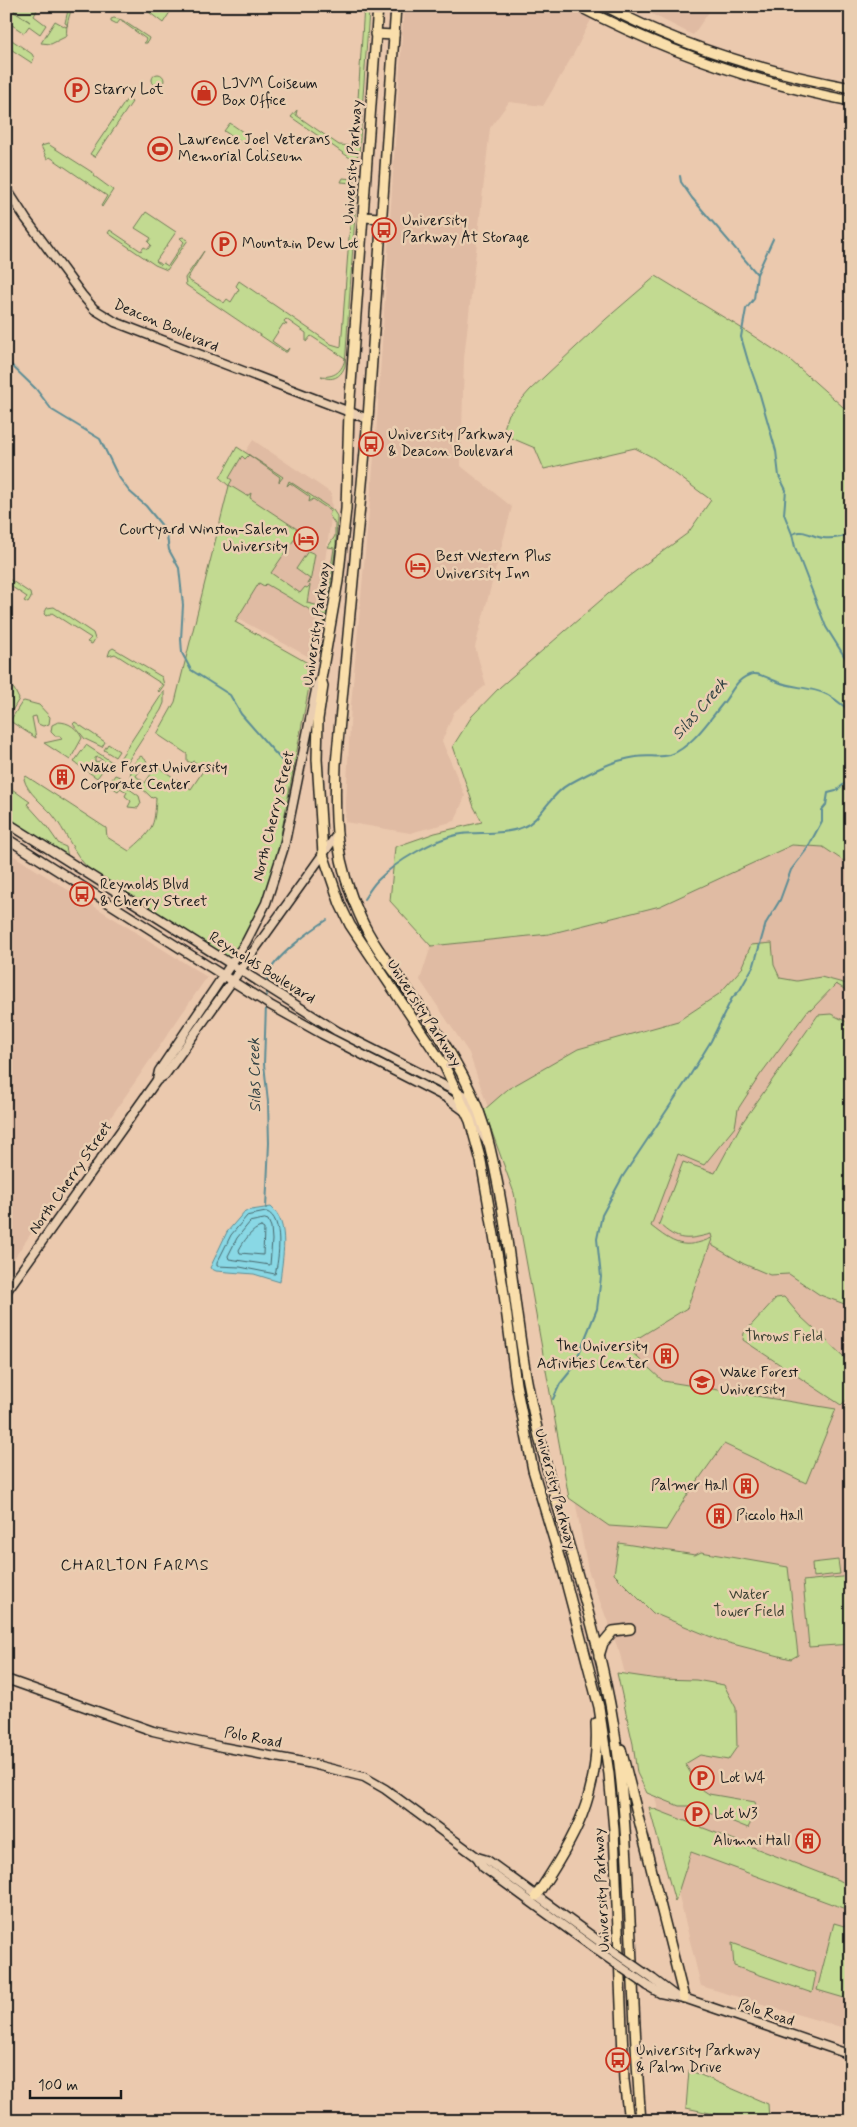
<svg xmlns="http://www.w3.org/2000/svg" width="857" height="2127" font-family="Mynerve,sans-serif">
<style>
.built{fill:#e0bba3}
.green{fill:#c2da91;stroke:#6f7b56}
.water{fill:#89d8e5;stroke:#5d8d95}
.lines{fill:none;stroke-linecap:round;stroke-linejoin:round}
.shore{stroke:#48676c;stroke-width:1}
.stream{stroke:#5d8d95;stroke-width:2}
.secondary-casing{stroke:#1c1c1c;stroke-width:11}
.primary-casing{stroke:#1c1c1c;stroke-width:12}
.secondary{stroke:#eaceb1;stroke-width:8}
.primary{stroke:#f9deab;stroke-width:9}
.secondary-bridge-casing{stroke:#1c1c1c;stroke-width:11;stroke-linecap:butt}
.secondary-bridge{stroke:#eaceb1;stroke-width:8}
.labels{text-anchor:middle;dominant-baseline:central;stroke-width:5;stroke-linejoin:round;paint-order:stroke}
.poi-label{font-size:15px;fill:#1c1c1c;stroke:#eaceb1;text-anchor:start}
.street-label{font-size:15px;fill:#1c1c1c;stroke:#eaceb1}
.park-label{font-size:15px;fill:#3d4233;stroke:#eaceb1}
.water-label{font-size:16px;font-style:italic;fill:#324244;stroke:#eaceb1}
.neighbourhood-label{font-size:16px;letter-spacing:1px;fill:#1c1c1c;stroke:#eaceb1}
</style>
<rect width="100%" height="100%" fill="#ebc9ae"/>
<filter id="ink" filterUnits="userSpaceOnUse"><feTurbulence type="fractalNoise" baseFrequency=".02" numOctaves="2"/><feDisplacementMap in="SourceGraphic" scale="10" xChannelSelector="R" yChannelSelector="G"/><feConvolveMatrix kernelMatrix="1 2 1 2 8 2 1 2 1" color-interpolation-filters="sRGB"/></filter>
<g filter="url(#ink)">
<g class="built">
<polygon points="404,6 598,6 573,55 543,106 509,102 490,128 464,358 461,466 512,507 475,647 486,685 454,712 442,741 465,796 455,821 410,833 345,822 351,705 376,436"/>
<polygon points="636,6 713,6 693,35"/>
<polygon points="253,440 331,493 332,512 311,658 233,616 286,528 226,482"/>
<polygon points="792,845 823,847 851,866 851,2030 701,1986 620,1654 588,1570 518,1194 469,1053 420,980 431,946 549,934 660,906"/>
<polygon points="6,851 207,977 6,1270"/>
</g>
<g class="green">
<polygon points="8,6 28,6 37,10 34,16 46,25 40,34 29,26 24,33 6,21 6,7 30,22"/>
<path d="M69 6H73C70 12 65 28 67 36L51 44 41 43 55 21 66 27 68 25 65 23Z"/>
<polygon points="141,6 174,6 163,23"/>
<polygon points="364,6 369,6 369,11 359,154 353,160 291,117 297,110 296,115 339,145 355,146"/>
<polygon points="114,18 122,20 149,38 147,43 144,43 146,39 120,20 117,24 111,21 111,19"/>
<polygon points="6,36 32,54 34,58 32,63 6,46"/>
<circle cx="158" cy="80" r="6"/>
<polygon points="127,99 132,102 95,157 90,154"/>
<polygon points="230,123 250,137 245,145 224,131"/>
<polygon points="48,144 95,174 94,176 113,190 102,207 101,206 107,196 50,157 47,159 41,146"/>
<path d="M343 178 352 179 357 185 345 366C341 377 332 382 321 376 334 378 343 371 345 358L311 336 306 342V333L286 319 284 321 287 325 283 324 272 341 286 351 289 348 287 352H285L186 285 185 278 204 251 187 279 224 303 227 299 231 302 239 289 236 286 239 281 331 344 341 347 353 183 341 182Z"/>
<polygon points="146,212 176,232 156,261 161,265 163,263 168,266 184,242 180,238 183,237 188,240 167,270 155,265 108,233 110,230 141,251 144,247 148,249 151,245 148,242 151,238 135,228"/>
<polygon points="656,276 738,326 790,360 851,414 851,866 823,847 792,845 660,906 549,934 431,946 390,901 395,847 435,833 482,822 474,807 453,746 472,716 500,687 629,576 688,533 711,500 654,458 635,448 544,469 535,448 502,434 509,414 530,390 606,319"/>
<path d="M237 447 283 477 279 482 280 477 249 455 245 459 242 456 229 478 232 480 229 485 247 496 251 493 250 498 300 531 271 573 300 593 305 587 307 588 310 585 307 603 324 607 327 612 324 623 325 615 312 611 266 584 264 586 259 583 235 622 313 666 276 861 263 900 249 929 233 955 228 957 88 868C73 853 66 831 52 814 43 804 27 792 24 779L26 776 106 828 107 837 129 851C152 831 155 828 156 797L152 798 130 777C131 769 135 759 141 756L147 761 136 776 145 783 153 771 151 769 155 765 191 789 205 768 193 761 191 763 187 761V754L157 734 175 702 229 486 220 478Z"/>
<polygon points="289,481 333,510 337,516 336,545 329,598 326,600 321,597 326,597 330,578 325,576 330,574 334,548 328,547 335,536 335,524 329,515 331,511 313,499 309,502 310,497 290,483 287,486"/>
<polygon points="308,551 315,554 310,583 307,584 310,579 296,569"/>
<polygon points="6,577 30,593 31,598 28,603 24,601 27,597 6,583"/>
<polygon points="54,607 93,633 95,639 92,644 87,642 91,638 52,613 46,616 44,614 47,608"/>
<polygon points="113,648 162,677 164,685 159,692 158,691 162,684 115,654 108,656 110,650"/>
<polygon points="6,684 14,689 19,699 7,719"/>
<polygon points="164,691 164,703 161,710 128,761 125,763 119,760"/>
<polygon points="24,701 39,705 50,717 49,724 43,726 38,724 36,716 32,717 36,738 10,721 22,702"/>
<path d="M58 722C69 722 77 728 82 738L70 760 44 743 62 739 60 736H55L51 732 52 725Z"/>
<polygon points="75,722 105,742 102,747 85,739 73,724"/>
<polygon points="108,744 119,751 115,757 104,750"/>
<polygon points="86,745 112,762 109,765 98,757 95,758 95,762 100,761 106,766 97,778 74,762"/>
<polygon points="115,775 120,777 124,785 139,796 141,803 138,808 128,807 131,801 125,796 127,792 120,788 118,791 108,785"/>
<polygon points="12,789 30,802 27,804 45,824 59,844 66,847 68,857 6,819 6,802 11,798 10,790"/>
<path d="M772 943 774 965 780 978 797 981 821 977 847 984 851 986V993L836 984 811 1010 809 1009 760 1075 738 1109 735 1127 704 1165 678 1154 651 1226C674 1244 683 1250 712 1238L711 1234C687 1240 678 1242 659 1224L683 1162 715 1173 742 1123 818 1015 831 1014 851 1024 850 1306 820 1295 789 1274 770 1275 744 1264 713 1246 712 1239 687 1308 625 1346 663 1381 836 1409 806 1483 724 1444 686 1497 666 1530 609 1526 569 1498 514 1193 484 1110 508 1089 578 1049 678 1021 719 994 743 967 742 966 751 945Z"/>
<polygon points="784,1297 800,1316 844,1357 851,1378 851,1396 841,1405 743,1340 744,1333 776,1298"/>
<polygon points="619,1543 695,1555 701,1552 788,1567 798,1655 791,1659 721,1641 653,1613 614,1574"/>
<polygon points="838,1560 840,1574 813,1577 812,1563"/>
<polygon points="851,1576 851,1644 809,1647 803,1581"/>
<polygon points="617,1673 658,1679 696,1680 724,1685 736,1708 737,1747 728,1760 700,1755 685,1764 700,1788 709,1794 755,1802 757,1810 748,1828 694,1806 679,1806 647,1793 637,1773 633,1744"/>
<polygon points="649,1807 851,1885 851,1911 691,1852 675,1902"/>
<polygon points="834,1923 851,1928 851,2000 817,1990"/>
<polygon points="732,1943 816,1973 812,1993 734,1966"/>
<polygon points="689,2070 768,2104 769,2121 748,2121 686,2108"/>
</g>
<path class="water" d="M271 1207C291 1224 282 1259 280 1282L254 1274 216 1271 210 1268 227 1232 245 1211Z"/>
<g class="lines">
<g class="shore">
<path d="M267 1212C284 1218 279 1260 275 1274L240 1267 217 1266V1263L231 1235 247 1216Z"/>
<polygon points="265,1219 268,1220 271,1227 272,1240 270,1265 229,1259 228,1256 237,1238 250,1222"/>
<path d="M261 1227 264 1229 263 1255 240 1253 239 1250C243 1242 252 1229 261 1227Z"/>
</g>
<g class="stream">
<polyline points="680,176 681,182 692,198 757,274"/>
<polyline points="773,239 757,274 754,299 746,309 741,337 748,361 760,395 776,451 779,476 786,490 784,514 792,534 795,547 826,627 851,667"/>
<polyline points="6,360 36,389 52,410 100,439 118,476 129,491 146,506 163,527 167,536 169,550 179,568 183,605 181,639 182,653 191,670 230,695 241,714 283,762"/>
<path d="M793 534C802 528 813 537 823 538 832 539 843 537 851 534"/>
<path d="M364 899C368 893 372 886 377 881 395 862 437 837 462 834 482 832 504 835 523 827 541 820 550 794 569 784 589 773 613 760 636 757 647 755 660 758 670 755 692 747 709 720 724 702 732 692 737 677 753 674 761 673 771 680 778 682 793 688 811 687 826 694 835 698 842 706 851 711"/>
<path d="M267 983C267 979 267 975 269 972 278 955 311 930 327 920"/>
<polyline points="266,1000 267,990"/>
<polyline points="266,1005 264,1064 268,1102 269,1143 266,1208"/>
<polyline points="553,1399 560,1384 573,1368 597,1309 601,1277 597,1239 602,1215 623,1176 689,1077 711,1041 732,998 740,990 754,965 766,923 780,900 791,870 807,849 822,821 822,810 826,805 828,793 836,791 851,778"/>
</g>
<g class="secondary-casing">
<g id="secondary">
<polyline points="6,188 26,219 82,295 94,309 115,322 368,419"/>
<path d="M6 822 337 1031 465 1096C476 1108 477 1128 487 1142"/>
<polyline points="6,838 270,1005 322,1034 447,1098 466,1112"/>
<polyline points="157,1080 159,1071 246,942 266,903 284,847 317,685 321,679"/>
<polyline points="6,1292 157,1080 165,1075 336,836"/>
<polyline points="6,1679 153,1731 222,1747 308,1763 364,1777 385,1789 477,1857 487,1860 603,1944"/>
<polyline points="477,1857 483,1867 598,1951"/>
<polyline points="653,1979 674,1995"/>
<polyline points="648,1986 660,1993 684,1998 851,2055"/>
</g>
</g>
<g class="primary-casing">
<g id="primary">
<polyline points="378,6 349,412 346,509 338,581 321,679 323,686 318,719 317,759 323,854 340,904 350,925 445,1067 470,1121 481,1161 503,1287 516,1384 533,1470 561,1563 599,1707 609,1774 614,1830 624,2080 629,2121"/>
<path d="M396 6 368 419 336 764C334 820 335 863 360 916 372 944 392 968 410 993 440 1035 470 1079 485 1129 508 1211 512 1297 527 1381 547 1490 589 1594 610 1704 622 1769 626 1835 629 1901 633 1974 635 2048 641 2121"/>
<path d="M578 6C665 51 755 83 851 101"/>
<path d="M605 6C682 47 766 72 851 88"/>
<polyline points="375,34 394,35"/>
<polyline points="363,217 381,218"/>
<polyline points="599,1656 603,1643 613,1631 630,1629"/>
<polyline points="621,1749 684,1998"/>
<path d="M536 1896C575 1839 600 1794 596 1723"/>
</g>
</g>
<use href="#secondary" class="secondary"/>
<use href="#primary" class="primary"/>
<g class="secondary-bridge-casing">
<g id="secondary-bridge">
<polyline points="603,1944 653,1979"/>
<polyline points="598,1951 648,1986"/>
</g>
</g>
<use href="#secondary-bridge" class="secondary-bridge"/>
</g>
</g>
<defs>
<g id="parking-ring" transform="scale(1.25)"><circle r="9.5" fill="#eaceb1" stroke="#c8321e" stroke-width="1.5"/><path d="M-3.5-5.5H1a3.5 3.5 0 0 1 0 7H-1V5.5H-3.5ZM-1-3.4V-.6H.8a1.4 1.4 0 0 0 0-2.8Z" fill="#c8321e"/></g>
<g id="shop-ring" transform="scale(1.25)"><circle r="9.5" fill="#eaceb1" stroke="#c8321e" stroke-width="1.5"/><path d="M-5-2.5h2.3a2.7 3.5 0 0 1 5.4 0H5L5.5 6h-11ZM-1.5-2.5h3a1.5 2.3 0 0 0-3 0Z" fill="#c8321e"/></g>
<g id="stadium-ring" transform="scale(1.25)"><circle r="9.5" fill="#eaceb1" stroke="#c8321e" stroke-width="1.5"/><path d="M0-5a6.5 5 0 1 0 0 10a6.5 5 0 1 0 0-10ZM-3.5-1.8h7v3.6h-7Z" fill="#c8321e"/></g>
<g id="bus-ring" transform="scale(1.25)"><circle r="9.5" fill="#eaceb1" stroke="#c8321e" stroke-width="1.5"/><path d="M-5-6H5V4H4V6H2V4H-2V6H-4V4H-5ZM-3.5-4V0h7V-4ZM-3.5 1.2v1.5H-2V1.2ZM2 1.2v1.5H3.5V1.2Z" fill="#c8321e"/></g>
<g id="hotel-ring" transform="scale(1.25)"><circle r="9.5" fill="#eaceb1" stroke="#c8321e" stroke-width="1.5"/><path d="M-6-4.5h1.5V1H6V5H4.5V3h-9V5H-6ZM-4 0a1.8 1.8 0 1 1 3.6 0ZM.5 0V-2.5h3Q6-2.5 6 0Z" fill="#c8321e"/></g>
<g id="building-ring" transform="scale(1.25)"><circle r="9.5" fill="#eaceb1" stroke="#c8321e" stroke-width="1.5"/><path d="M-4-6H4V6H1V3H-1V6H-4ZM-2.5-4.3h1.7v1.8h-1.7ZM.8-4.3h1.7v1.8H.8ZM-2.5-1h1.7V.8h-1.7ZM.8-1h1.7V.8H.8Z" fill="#c8321e"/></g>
<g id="university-ring" transform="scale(1.25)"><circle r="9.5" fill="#eaceb1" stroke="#c8321e" stroke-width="1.5"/><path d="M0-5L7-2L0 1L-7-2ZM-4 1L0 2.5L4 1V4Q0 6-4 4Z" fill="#c8321e"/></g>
</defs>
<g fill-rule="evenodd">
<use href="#parking-ring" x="77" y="90"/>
<use href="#shop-ring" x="204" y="93"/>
<use href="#stadium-ring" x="160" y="149"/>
<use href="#bus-ring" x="384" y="230"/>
<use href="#parking-ring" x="224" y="244"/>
<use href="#bus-ring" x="371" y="444"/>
<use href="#hotel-ring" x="306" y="539"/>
<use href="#hotel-ring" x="418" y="566"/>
<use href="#building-ring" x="62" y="777"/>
<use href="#bus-ring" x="82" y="894"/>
<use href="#building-ring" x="666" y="1356"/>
<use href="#university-ring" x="702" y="1382"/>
<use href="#building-ring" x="746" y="1486"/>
<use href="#building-ring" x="719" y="1516"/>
<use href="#parking-ring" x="702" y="1778"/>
<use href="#parking-ring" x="697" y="1814"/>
<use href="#building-ring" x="808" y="1841"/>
<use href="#bus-ring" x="618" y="2060"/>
</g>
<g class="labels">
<g class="poi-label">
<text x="222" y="84">LJVM Coiseum<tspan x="222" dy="17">Box Office</tspan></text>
<text x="94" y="90">Starry Lot</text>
<text x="178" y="140">Lawrence Joel Veterans<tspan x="178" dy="17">Memorial Coliseum</tspan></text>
<text x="402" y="221">University<tspan x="402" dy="17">Parkway At Storage</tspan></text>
<text x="242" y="244">Mountain Dew Lot</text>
<text x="388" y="435">University Parkway<tspan x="388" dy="17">&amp; Deacon Boulevard</tspan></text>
<text x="288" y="530" text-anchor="end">Courtyard Winston-Salem<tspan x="288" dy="17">University</tspan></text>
<text x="436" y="557">Best Western Plus<tspan x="436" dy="17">University Inn</tspan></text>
<text x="80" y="768">Wake Forest University<tspan x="80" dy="17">Corporate Center</tspan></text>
<text x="100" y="885">Reynolds Blvd<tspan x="100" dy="17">&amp; Cherry Street</tspan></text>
<text x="648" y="1347" text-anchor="end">The University<tspan x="648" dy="17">Activities Center</tspan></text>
<text x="720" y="1373">Wake Forest<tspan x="720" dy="17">University</tspan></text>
<text x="728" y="1486" text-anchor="end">Palmer Hall</text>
<text x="736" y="1516">Piccolo Hall</text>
<text x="720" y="1778">Lot W4</text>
<text x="714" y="1814">Lot W3</text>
<text x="790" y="1841" text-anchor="end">Alumni Hall</text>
<text x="636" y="2051">University Parkway<tspan x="636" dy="17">&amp; Palm Drive</tspan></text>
</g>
<g class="street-label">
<text transform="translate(353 162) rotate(-86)">University Parkway</text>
<text transform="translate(166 326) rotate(23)">Deacon Boulevard</text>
<text transform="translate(317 624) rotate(-82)">University Parkway</text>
<text transform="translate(274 816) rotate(-76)">North Cherry Street</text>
<text transform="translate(262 968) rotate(32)">Reynolds Boulevard</text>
<text transform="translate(424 1013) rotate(57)">University Parkway</text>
<text transform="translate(71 1178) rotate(-55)">North Cherry Street</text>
<text transform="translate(555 1489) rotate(75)">University Parkway</text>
<text transform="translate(253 1738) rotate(11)">Polo Road</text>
<text transform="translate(602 1890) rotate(-93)">University Parkway</text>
<text transform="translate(766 2013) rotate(18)">Polo Road</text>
</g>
<g class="park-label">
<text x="784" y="1337">Throws Field</text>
<text x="749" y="1595">Water<tspan x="749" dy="17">Tower Field</tspan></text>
</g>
<g class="water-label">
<text transform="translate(700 709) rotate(-49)">Silas Creek</text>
<text transform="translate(255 1075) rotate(-91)">Silas Creek</text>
</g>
<g class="neighbourhood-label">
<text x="135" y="1565">CHARLTON FARMS</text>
</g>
</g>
<rect width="857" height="2127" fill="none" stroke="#eaceb1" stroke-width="25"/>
<rect x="12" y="12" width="832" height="2102" fill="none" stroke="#1c1c1c" stroke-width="2" filter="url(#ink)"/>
<path d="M30 2090v8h91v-8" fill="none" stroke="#1c1c1c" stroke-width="2.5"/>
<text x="38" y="2090" font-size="15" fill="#1c1c1c" stroke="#eaceb1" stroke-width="4" paint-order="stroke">100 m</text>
</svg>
